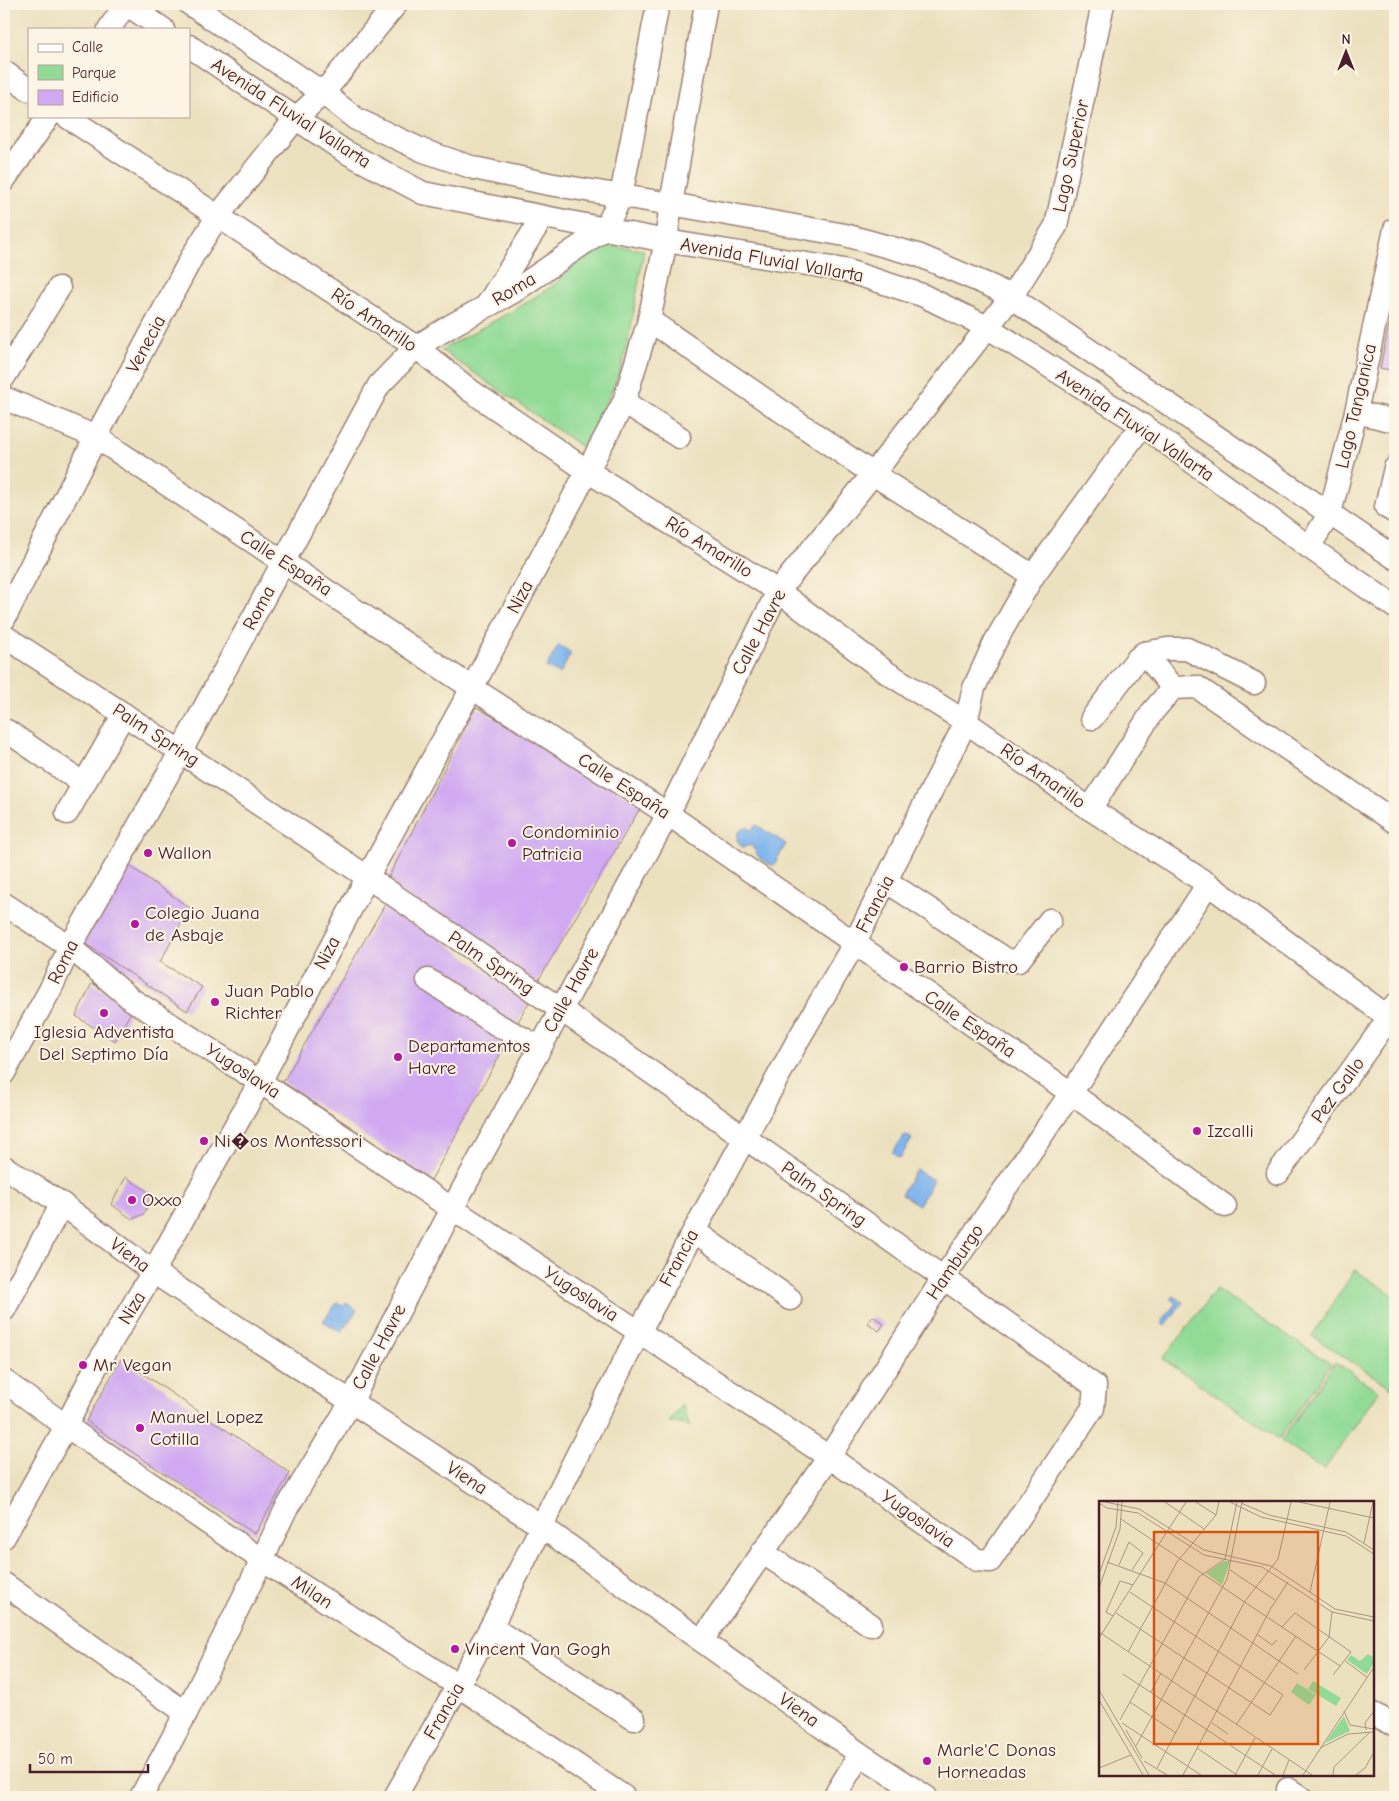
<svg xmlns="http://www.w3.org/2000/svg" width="1399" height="1801" font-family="'Comic Neue',sans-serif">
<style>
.green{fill:#92db96;stroke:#6e7d60}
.water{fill:#80b5ee;stroke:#656a8c}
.building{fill:#d0a9f2}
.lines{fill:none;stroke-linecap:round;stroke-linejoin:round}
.minor-casing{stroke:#9b8075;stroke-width:25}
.minor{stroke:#fff;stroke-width:22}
.poi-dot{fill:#b5179e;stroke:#fcf5e5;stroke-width:2}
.labels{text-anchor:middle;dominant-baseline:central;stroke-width:4;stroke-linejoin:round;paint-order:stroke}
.street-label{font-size:19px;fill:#4a1f2b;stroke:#fcf5e5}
.poi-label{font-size:19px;fill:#4a1f2b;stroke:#fcf5e5;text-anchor:start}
.inset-road{fill:none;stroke:#ab9384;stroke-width:1}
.view{fill:#d8530f;fill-opacity:0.15;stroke:#d8530f;stroke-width:2.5}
.inset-edge{fill:none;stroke:#4a1f2b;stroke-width:2.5}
</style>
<rect width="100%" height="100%" fill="#fcf5e5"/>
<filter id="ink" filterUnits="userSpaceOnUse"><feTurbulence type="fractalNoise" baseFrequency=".02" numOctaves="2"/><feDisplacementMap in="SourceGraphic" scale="10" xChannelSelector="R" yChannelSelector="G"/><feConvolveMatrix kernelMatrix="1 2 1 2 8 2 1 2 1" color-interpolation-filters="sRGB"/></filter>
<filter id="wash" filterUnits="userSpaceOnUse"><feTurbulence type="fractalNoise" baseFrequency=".0096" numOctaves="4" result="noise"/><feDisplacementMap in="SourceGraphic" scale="20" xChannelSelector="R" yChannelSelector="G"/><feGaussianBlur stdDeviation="1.12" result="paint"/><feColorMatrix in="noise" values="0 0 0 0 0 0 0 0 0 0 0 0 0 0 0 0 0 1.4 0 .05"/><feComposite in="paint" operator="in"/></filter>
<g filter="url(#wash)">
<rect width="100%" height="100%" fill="#ece1bf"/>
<g class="green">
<path d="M597 244 644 250C637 288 633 327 622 364 613 393 597 420 582 447L441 350 516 309 554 285Z"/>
<polygon points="1355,1270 1395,1296 1395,1390 1312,1336"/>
<polygon points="1216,1289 1331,1364 1279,1439 1163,1359"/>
<polygon points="1335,1362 1379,1391 1324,1470 1281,1441"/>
<polygon points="682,1405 690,1426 669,1422"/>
</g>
<g class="water">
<polygon points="559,645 571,653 560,674 546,667"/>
<path d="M756 825 786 844 773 866C769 863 761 860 758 856 753 848 755 843 742 847L737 840 738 832 746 827 751 830Z"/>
<polygon points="905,1135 912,1139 900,1158 892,1153"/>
<polygon points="916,1170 933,1180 919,1205 901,1194"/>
<polygon points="1174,1296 1183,1302 1165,1326 1161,1323 1176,1303 1171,1299"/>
<polygon points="337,1303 342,1306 346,1303 357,1310 341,1332 323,1321"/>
</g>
<g id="blocks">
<g class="building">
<polygon points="1394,300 1395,300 1395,371 1380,368"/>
<polygon points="476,707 642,805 535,986 386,882"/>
<polygon points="124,862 190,908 160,962 202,987 187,1011 80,940"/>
<polygon points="387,901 529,1002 431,1180 283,1082"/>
<polygon points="92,983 132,1010 115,1041 76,1016"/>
<polygon points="126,1177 153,1195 144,1214 132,1219 111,1204"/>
<polygon points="873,1316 884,1324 879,1331 868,1323"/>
<polygon points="121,1359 290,1473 255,1534 86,1421"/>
</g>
</g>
</g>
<g filter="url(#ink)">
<use href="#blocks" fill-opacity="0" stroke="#9b8075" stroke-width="1"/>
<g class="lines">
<g class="minor-casing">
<g id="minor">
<polyline points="126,4 163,29"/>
<polyline points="190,4 323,93 356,119 424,151 474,168 549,184 671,204 845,235 918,255 993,287 1011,297 1395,558"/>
<polyline points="109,29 126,4"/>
<polyline points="189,46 344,151 423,193 666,241 844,270 922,295 987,327 1142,425 1309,547 1395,607"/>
<polyline points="4,72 29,90"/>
<polyline points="66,116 416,347 471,391 586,470 778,591 886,672 966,722 1090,809 1208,884 1395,1022"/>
<polyline points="4,180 49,116"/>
<polyline points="487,305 542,218"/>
<polyline points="649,320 873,474 1033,576"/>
<polyline points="4,377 59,288"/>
<polyline points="4,398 96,437 472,688 668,814 1071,1093 1225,1206"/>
<polyline points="624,402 679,437"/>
<polyline points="1356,412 1395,421"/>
<polyline points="1395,468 1386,507 1395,512"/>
<polyline points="1309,547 1330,513 1356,412 1395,229"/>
<polyline points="4,619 96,437 193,255 218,216 296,118 323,93 396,4"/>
<path d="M4 636C374 876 736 1129 1095 1386L1093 1408 990 1561 977 1560 829 1457 260 1082 131 999 70 947 4 904"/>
<polyline points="1144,653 1167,649 1187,649 1254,683"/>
<polyline points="1092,718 1137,659 1144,653 1173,688"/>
<polyline points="7,731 84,784"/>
<polyline points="1090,809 1153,711 1173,688 1197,687 1395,822"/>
<polyline points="67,813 124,714"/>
<polyline points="886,881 1007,960 1018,961 1050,920"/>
<polyline points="428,980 496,1024 539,1047"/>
<polyline points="4,1073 50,990 70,947 181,751 379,385 416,347 454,324 513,292 606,228 621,196 658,4"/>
<polyline points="4,1167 62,1204 153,1272 541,1526 860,1754 926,1797"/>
<polyline points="1278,1173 1390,1017 1395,1005"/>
<polyline points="694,1231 790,1299"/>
<polyline points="4,1310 62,1204"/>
<polyline points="4,1381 66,1426 262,1560 459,1686 624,1797"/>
<polyline points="4,1537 66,1426 96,1367 153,1272 260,1082 367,878 472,688 624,402 649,320 666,241 671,204 706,4"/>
<polyline points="762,1552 871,1625"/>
<polyline points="4,1584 186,1713"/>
<polyline points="491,1627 634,1719"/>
<polyline points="702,1640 829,1457 944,1277 1071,1093 1208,884"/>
<polyline points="1373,1714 1395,1725"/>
<polyline points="1288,1789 1300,1797"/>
<polyline points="141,1797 186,1713 262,1560 285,1511 351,1402 452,1209 668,814 778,591 873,474 1011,297 1056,226 1103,4"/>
<polyline points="395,1797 491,1627 639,1332 798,1040 854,944 966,722 974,688 995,642 1033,576 1142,425"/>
<polyline points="834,1797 860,1754"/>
</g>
</g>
<use href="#minor" class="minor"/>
</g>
</g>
<g class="poi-dot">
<circle cx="512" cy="843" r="5"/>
<circle cx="148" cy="853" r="5"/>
<circle cx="135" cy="924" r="5"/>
<circle cx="904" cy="967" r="5"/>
<circle cx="215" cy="1002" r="5"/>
<circle cx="104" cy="1013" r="5"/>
<circle cx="398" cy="1057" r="5"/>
<circle cx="1197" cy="1131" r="5"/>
<circle cx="204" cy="1141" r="5"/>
<circle cx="132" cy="1200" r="5"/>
<circle cx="83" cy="1365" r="5"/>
<circle cx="140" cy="1428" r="5"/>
<circle cx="455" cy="1649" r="5"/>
<circle cx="927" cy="1761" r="5"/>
</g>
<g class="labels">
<g class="street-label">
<text transform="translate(291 113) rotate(33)">Avenida Fluvial Vallarta</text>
<text transform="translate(1071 156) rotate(-78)">Lago Superior</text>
<text transform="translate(772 260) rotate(10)">Avenida Fluvial Vallarta</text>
<text transform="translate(514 289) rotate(-31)">Roma</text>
<text transform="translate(374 320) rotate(34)">Río Amarillo</text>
<text transform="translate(146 344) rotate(-62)">Venecia</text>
<text transform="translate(1356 406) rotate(-77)">Lago Tanganica</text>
<text transform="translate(1135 425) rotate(34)">Avenida Fluvial Vallarta</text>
<text transform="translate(709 547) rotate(32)">Río Amarillo</text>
<text transform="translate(286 563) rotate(33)">Calle España</text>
<text transform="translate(520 597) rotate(-62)">Niza</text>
<text transform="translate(259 608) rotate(-62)">Roma</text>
<text transform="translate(759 632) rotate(-62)">Calle Havre</text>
<text transform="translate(156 735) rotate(33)">Palm Spring</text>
<text transform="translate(1043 776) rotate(35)">Río Amarillo</text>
<text transform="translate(624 786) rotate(33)">Calle España</text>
<text transform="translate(875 904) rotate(-63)">Francia</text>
<text transform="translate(327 953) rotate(-62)">Niza</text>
<text transform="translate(63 962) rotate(-64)">Roma</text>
<text transform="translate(491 963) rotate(34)">Palm Spring</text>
<text transform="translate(571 990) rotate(-61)">Calle Havre</text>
<text transform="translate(970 1024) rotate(34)">Calle España</text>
<text transform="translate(243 1071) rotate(33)">Yugoslavia</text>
<text transform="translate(1338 1090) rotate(-54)">Pez Gallo</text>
<text transform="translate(824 1194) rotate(35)">Palm Spring</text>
<text transform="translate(130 1255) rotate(37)">Viena</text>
<text transform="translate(679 1258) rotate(-62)">Francia</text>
<text transform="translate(955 1262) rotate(-56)">Hamburgo</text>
<text transform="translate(581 1294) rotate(33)">Yugoslavia</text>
<text transform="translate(132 1308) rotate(-59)">Niza</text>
<text transform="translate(379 1347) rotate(-62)">Calle Havre</text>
<text transform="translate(467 1478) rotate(33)">Viena</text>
<text transform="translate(918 1519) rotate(35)">Yugoslavia</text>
<text transform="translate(312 1592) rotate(33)">Milan</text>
<text transform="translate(799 1710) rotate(36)">Viena</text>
<text transform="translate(444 1711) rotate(-60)">Francia</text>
</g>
<g class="poi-label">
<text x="522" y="832">Condominio<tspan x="522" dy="22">Patricia</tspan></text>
<text x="158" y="853">Wallon</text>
<text x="145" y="913">Colegio Juana<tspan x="145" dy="22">de Asbaje</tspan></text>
<text x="914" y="967">Barrio Bistro</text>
<text x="225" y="991">Juan Pablo<tspan x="225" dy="22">Richter</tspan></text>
<text x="104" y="1032" text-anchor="middle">Iglesia Adventista<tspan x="104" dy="22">Del Septimo Día</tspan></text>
<text x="408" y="1046">Departamentos<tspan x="408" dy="22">Havre</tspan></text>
<text x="1207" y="1131">Izcalli</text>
<text x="214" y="1141">Ni�os Montessori</text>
<text x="142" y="1200">Oxxo</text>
<text x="93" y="1365">Mr Vegan</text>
<text x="150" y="1417">Manuel Lopez<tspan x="150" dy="22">Cotilla</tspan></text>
<text x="465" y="1649">Vincent Van Gogh</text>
<text x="937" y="1750">Marle'C Donas<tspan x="937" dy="22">Horneadas</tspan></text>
</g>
</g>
<g transform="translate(1099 1501)">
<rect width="275" height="275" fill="#ece1bf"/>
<path d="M125 60H131L123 84 107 72ZM269 153 275 157V161L268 173 248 159 252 154 261 160ZM214 180 242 197 237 205 209 188ZM198 182 217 194 210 204 192 191ZM245 215 251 230 226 242Z" fill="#92db96"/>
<path class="inset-road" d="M6 1 40 8 105 49 172 65 236 108 275 116M66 1 105 28M97 1 117 14M131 1 162 16 247 35 275 53M200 1 275 17M0 2 8 7 39 12 105 54 163 66 233 111 275 120M142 2 170 14 247 31 275 49M22 18 241 165M265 42 274 1M8 61 66 82 199 173M20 64 30 41 44 52 33 69M131 69 176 99M0 73 17 26 19 1M0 87 21 28 23 1M211 91 231 1M17 112 171 214 184 194 31 91M14 115 7 111 21 80 34 84M183 126 196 112 252 151 234 174M0 131 213 274M159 134 173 144 178 139M0 137 87 1M29 151 78 61 117 14 120 1M246 160 268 176M205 169 230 136 233 111M24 173 176 274M0 189 50 274M52 191 62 172M0 199 44 274M31 201 77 232M245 210 251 224 275 228M21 219 100 76 126 58 138 1M23 222 102 274M113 222 129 233M137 224 197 135M27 229 43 257M267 229 266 222 275 210M37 245 128 78 143 1M98 247 138 274M221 247 249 233 275 231M45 260 68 274M0 267 32 254M58 267 146 100 179 58 192 1M84 274 172 107 189 81M136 274 156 237M159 274 173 248M184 274 190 259M204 274 275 166M234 274 235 266 271 231M257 274 266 267 275 251"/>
<path class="view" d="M55 31H219V243H55Z"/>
<rect width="275" height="275" class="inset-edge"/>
</g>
<rect width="1399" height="1801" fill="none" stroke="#fcf5e5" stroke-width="20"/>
<rect x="28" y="28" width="162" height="90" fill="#fcf5e5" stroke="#b59f9b"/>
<rect x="38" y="44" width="25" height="8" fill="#ffffff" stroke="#b59f9b"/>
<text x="72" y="52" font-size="15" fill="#4a1f2b">Calle</text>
<rect x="38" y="65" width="25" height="15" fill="#92db96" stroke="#b59f9b"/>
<text x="72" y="78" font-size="15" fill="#4a1f2b">Parque</text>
<rect x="38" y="90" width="25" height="15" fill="#d0a9f2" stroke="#b59f9b"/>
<text x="72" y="102" font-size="15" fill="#4a1f2b">Edificio</text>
<g transform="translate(1346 52)" stroke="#fcf5e5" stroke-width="4" paint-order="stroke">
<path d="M0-4L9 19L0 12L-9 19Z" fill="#4a1f2b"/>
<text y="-8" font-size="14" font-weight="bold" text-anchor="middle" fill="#4a1f2b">N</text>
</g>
<path d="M30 1764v8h118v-8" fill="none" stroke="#4a1f2b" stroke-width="2.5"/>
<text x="38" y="1764" font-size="15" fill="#4a1f2b" stroke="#fcf5e5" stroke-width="4" paint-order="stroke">50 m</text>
</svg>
